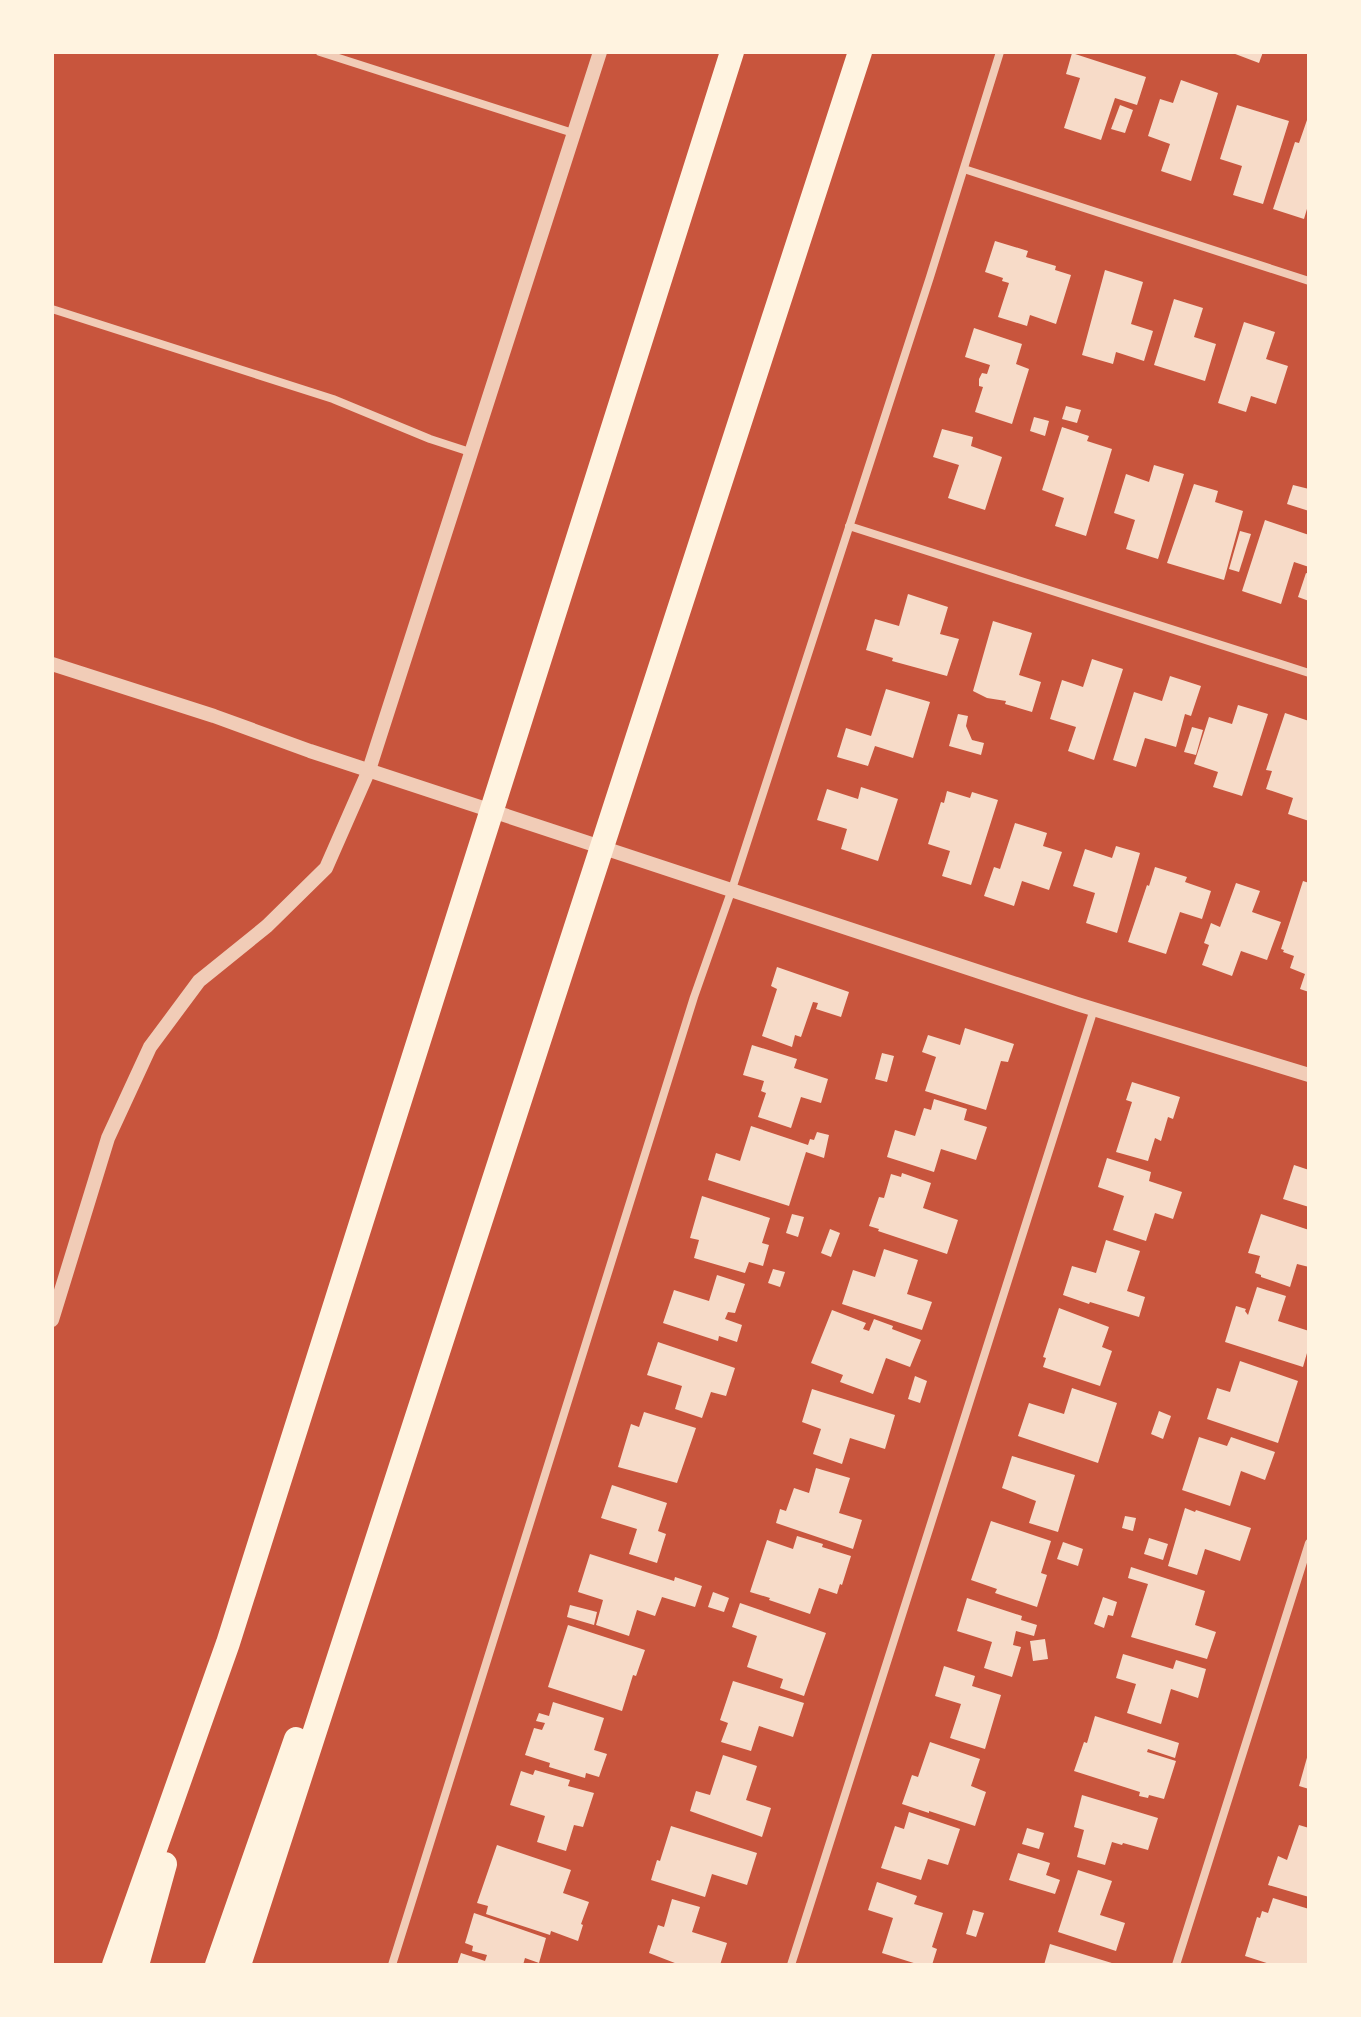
<svg xmlns="http://www.w3.org/2000/svg" width="1361" height="2017" font-family="'Noto Sans',sans-serif">
<style>
.building{fill:#f7dbc8}
.lines{fill:none;stroke-linecap:round;stroke-linejoin:round}
.minor{stroke:#f1ccb7;stroke-width:8}
.tertiary{stroke:#f1ccb7;stroke-width:14}
.motorway{stroke:#fff3e0;stroke-width:24}
</style>
<rect width="100%" height="100%" fill="#c8553d"/>
<g class="building">
<polygon points="1230,52 1263,52 1259,63"/>
<polygon points="1072,53 1146,77 1137,105 1115,98 1101,140 1064,128 1080,78 1066,74"/>
<polygon points="1181,80 1218,93 1191,181 1161,171 1170,144 1148,136 1160,99 1173,103"/>
<polygon points="1120,105 1133,110 1125,133 1111,129"/>
<polygon points="1237,105 1289,121 1263,204 1233,195 1242,166 1220,159"/>
<polygon points="1307,120 1309,121 1309,202 1304,219 1273,209 1295,142 1299,143"/>
<polygon points="995,241 1028,251 1026,257 1056,266 1055,270 1071,275 1056,324 1030,315 1027,326 998,317 1009,283 1002,281 1003,278 985,272"/>
<polygon points="1105,270 1143,282 1131,324 1153,331 1144,361 1116,352 1113,364 1082,355"/>
<polygon points="1174,299 1203,308 1194,337 1216,344 1205,381 1154,365"/>
<polygon points="1244,322 1275,332 1266,359 1288,366 1276,404 1251,396 1246,412 1218,403"/>
<polygon points="974,328 1022,344 1016,364 1029,369 1012,424 975,412 983,387 979,386 979,379 982,373 987,374 990,365 965,357"/>
<polygon points="1066,406 1081,410 1077,423 1062,419"/>
<polygon points="1034,417 1049,421 1045,436 1030,431"/>
<polygon points="1062,427 1089,436 1087,441 1112,449 1086,536 1055,526 1064,498 1042,490"/>
<polygon points="942,429 973,437 971,446 1002,457 985,510 948,498 959,465 933,457"/>
<polygon points="1154,465 1184,474 1158,559 1126,549 1135,520 1114,513 1126,474 1149,482"/>
<polygon points="1194,484 1218,491 1215,502 1243,511 1224,580 1167,563"/>
<polygon points="1293,485 1309,489 1309,511 1287,504"/>
<polygon points="1265,520 1309,535 1309,567 1294,562 1281,604 1242,591"/>
<polygon points="1240,531 1251,534 1239,572 1229,569"/>
<polygon points="1306,573 1309,574 1309,601 1298,597"/>
<polygon points="908,594 948,607 940,634 959,639 947,676 892,661 893,658 866,650 875,619 899,626"/>
<polygon points="993,621 1032,633 1019,675 1041,682 1032,712 1005,704 1006,701 987,698 973,691"/>
<polygon points="1092,659 1123,669 1094,760 1068,751 1076,727 1050,719 1062,680 1083,687"/>
<polygon points="1170,676 1201,686 1191,716 1185,714 1176,747 1145,738 1136,767 1113,760 1134,692 1162,701"/>
<polygon points="886,689 930,702 913,758 875,746 868,766 837,757 846,728 871,736"/>
<polygon points="1238,705 1268,714 1242,796 1213,787 1218,772 1194,764 1209,717 1232,724"/>
<polygon points="1285,713 1309,721 1309,821 1288,814 1293,798 1266,789 1272,771 1266,770"/>
<polygon points="958,714 968,716 966,726 972,740 984,743 981,755 949,746"/>
<polygon points="1192,727 1203,730 1196,755 1184,752"/>
<polygon points="861,787 898,799 878,861 841,849 847,829 817,820 827,789 858,799"/>
<polygon points="947,791 970,798 972,792 998,800 971,885 942,876 950,851 928,844 941,802 944,803"/>
<polygon points="1015,823 1047,833 1043,846 1062,852 1049,890 1022,881 1014,906 984,896 994,867 1000,869"/>
<polygon points="1116,846 1140,853 1117,933 1086,923 1095,893 1073,886 1085,849 1112,858"/>
<polygon points="1155,867 1187,877 1185,882 1211,891 1202,919 1180,912 1166,954 1128,942 1147,885 1149,886"/>
<polygon points="1303,881 1309,883 1309,992 1300,989 1305,974 1290,968 1294,956 1283,952 1284,950 1281,949"/>
<polygon points="1236,883 1260,891 1252,912 1281,922 1267,960 1241,951 1232,976 1202,965 1209,945 1204,943 1211,923 1220,927"/>
<polygon points="777,967 849,992 841,1017 816,1009 818,1003 813,1002 801,1037 795,1035 792,1047 762,1036 777,989 771,986"/>
<polygon points="965,1028 1014,1044 1008,1062 1001,1061 986,1110 925,1091 936,1057 922,1052 928,1035 960,1045"/>
<polygon points="752,1045 797,1059 794,1068 828,1079 821,1103 801,1097 791,1128 758,1117 766,1093 761,1091 764,1081 743,1075"/>
<polygon points="882,1053 894,1056 887,1082 875,1079"/>
<polygon points="1132,1082 1180,1097 1173,1119 1168,1117 1161,1141 1155,1138 1148,1161 1116,1152 1132,1102 1126,1100"/>
<polygon points="934,1099 967,1109 964,1120 987,1127 976,1160 941,1149 934,1172 887,1157 895,1130 915,1136 924,1108 931,1110"/>
<polygon points="751,1126 808,1145 810,1139 814,1140 817,1132 829,1135 824,1158 806,1152 789,1206 708,1180 716,1153 740,1161"/>
<polygon points="1107,1158 1151,1172 1149,1181 1182,1192 1173,1219 1155,1213 1146,1241 1113,1230 1124,1196 1098,1187"/>
<polygon points="1294,1165 1309,1170 1309,1207 1283,1199"/>
<polygon points="902,1173 931,1183 923,1208 958,1220 947,1254 878,1231 879,1229 869,1226 879,1197 884,1198 891,1174 901,1177"/>
<polygon points="702,1196 770,1218 762,1243 769,1245 763,1266 749,1262 745,1273 694,1258 699,1240 690,1238"/>
<polygon points="792,1214 804,1217 798,1237 786,1233"/>
<polygon points="1261,1214 1309,1230 1309,1267 1297,1264 1290,1287 1261,1277 1261,1275 1255,1273 1260,1256 1248,1253"/>
<polygon points="830,1229 840,1233 831,1257 821,1253"/>
<polygon points="1106,1240 1140,1251 1127,1291 1145,1297 1139,1317 1090,1302 1089,1304 1063,1295 1072,1266 1096,1273"/>
<polygon points="884,1249 918,1260 907,1294 932,1302 922,1330 842,1304 853,1270 875,1277"/>
<polygon points="773,1269 785,1272 780,1287 768,1283"/>
<polygon points="717,1275 745,1284 735,1313 728,1312 725,1319 742,1325 737,1342 719,1336 718,1341 663,1323 674,1290 709,1301"/>
<polygon points="1257,1287 1286,1296 1278,1321 1309,1331 1309,1346 1303,1367 1225,1342 1236,1306 1246,1309 1245,1311 1248,1315"/>
<polygon points="1059,1308 1109,1327 1102,1347 1112,1351 1100,1386 1043,1367 1046,1358 1043,1357"/>
<polygon points="832,1310 866,1323 863,1329 869,1331 874,1319 893,1326 892,1329 921,1340 910,1367 886,1358 873,1394 840,1382 843,1375 811,1363"/>
<polygon points="658,1342 735,1368 726,1396 711,1392 702,1418 675,1409 682,1386 647,1375"/>
<polygon points="1240,1361 1298,1381 1278,1443 1207,1419 1217,1388 1230,1392"/>
<polygon points="915,1376 927,1381 920,1403 908,1399"/>
<polygon points="1072,1388 1117,1403 1098,1463 1018,1436 1029,1403 1064,1414"/>
<polygon points="812,1389 895,1415 885,1449 850,1438 842,1464 813,1454 821,1429 802,1422"/>
<polygon points="1159,1411 1171,1416 1163,1439 1151,1434"/>
<polygon points="644,1412 696,1428 677,1483 618,1467 631,1424 639,1427"/>
<polygon points="1199,1437 1227,1446 1231,1437 1275,1452 1265,1480 1241,1471 1230,1506 1182,1490"/>
<polygon points="1012,1456 1075,1475 1058,1532 1029,1523 1036,1501 1002,1488"/>
<polygon points="816,1468 850,1478 839,1513 862,1520 853,1549 776,1523 780,1509 786,1511 794,1488 809,1493"/>
<polygon points="612,1485 667,1503 658,1531 666,1534 657,1563 629,1554 637,1529 601,1518"/>
<polygon points="1185,1508 1195,1512 1196,1510 1251,1528 1240,1561 1205,1549 1197,1575 1168,1566"/>
<polygon points="1125,1516 1136,1518 1133,1531 1122,1528"/>
<polygon points="991,1521 1051,1541 1041,1573 1047,1575 1037,1607 995,1593 997,1589 971,1580"/>
<polygon points="797,1536 823,1544 822,1547 851,1556 842,1585 840,1584 837,1594 819,1588 810,1614 769,1600 770,1598 750,1592 767,1540 793,1549"/>
<polygon points="1149,1538 1168,1544 1163,1560 1144,1554"/>
<polygon points="1063,1542 1083,1549 1078,1566 1057,1559"/>
<polygon points="590,1554 674,1581 675,1577 702,1586 695,1607 662,1597 655,1616 637,1610 629,1636 596,1625 603,1600 578,1592"/>
<polygon points="1131,1567 1205,1591 1195,1625 1216,1632 1207,1659 1131,1637 1148,1584 1128,1578"/>
<polygon points="713,1592 729,1598 724,1612 708,1607"/>
<polygon points="1103,1597 1117,1602 1113,1616 1108,1615 1104,1628 1094,1624"/>
<polygon points="967,1598 1022,1616 1021,1620 1037,1625 1034,1636 1016,1631 1013,1645 1021,1647 1012,1677 984,1668 992,1642 957,1631"/>
<polygon points="740,1603 826,1633 804,1696 780,1688 783,1679 747,1667 757,1636 732,1627"/>
<polygon points="570,1605 597,1612 594,1625 567,1617"/>
<polygon points="568,1625 645,1650 636,1676 633,1675 622,1711 548,1687"/>
<polygon points="1045,1639 1048,1659 1033,1661 1030,1641"/>
<polygon points="1123,1654 1173,1669 1176,1660 1206,1669 1198,1698 1171,1689 1161,1724 1127,1713 1136,1684 1116,1678"/>
<polygon points="944,1666 975,1676 972,1686 1001,1695 985,1749 950,1738 961,1704 935,1696"/>
<polygon points="733,1681 804,1703 793,1737 759,1726 751,1751 721,1742 728,1723 720,1720"/>
<polygon points="553,1702 604,1718 594,1750 607,1754 599,1777 586,1773 585,1778 549,1767 550,1763 525,1755 534,1728 542,1730 545,1723 536,1721 539,1713 549,1716"/>
<polygon points="1095,1716 1179,1743 1175,1758 1148,1749 1147,1752 1176,1761 1164,1799 1149,1795 1148,1798 1139,1796 1140,1792 1074,1771 1084,1742 1087,1743"/>
<polygon points="930,1742 980,1759 971,1786 986,1792 975,1826 929,1811 929,1813 902,1804 912,1775 918,1777"/>
<polygon points="1308,1754 1309,1754 1309,1789 1299,1786"/>
<polygon points="723,1755 757,1766 746,1800 771,1808 762,1837 690,1811 696,1791 710,1795"/>
<polygon points="535,1770 570,1780 568,1786 594,1793 583,1827 574,1825 566,1851 537,1842 545,1816 510,1805 521,1771 533,1775"/>
<polygon points="1082,1795 1158,1818 1148,1850 1123,1843 1122,1845 1112,1842 1105,1865 1077,1857 1084,1830 1074,1827"/>
<polygon points="909,1812 960,1829 948,1865 928,1859 921,1880 881,1868 895,1826 904,1829"/>
<polygon points="1299,1825 1309,1828 1309,1897 1268,1885 1278,1856 1287,1860"/>
<polygon points="671,1826 757,1853 747,1885 712,1874 705,1897 651,1880 657,1860 660,1861"/>
<polygon points="1027,1828 1044,1833 1039,1849 1022,1844"/>
<polygon points="497,1845 571,1870 563,1893 589,1902 581,1924 583,1925 578,1941 551,1931 550,1935 486,1914 488,1906 477,1903"/>
<polygon points="1018,1853 1050,1863 1046,1875 1060,1880 1055,1894 1009,1880"/>
<polygon points="1078,1870 1112,1881 1100,1915 1125,1923 1116,1951 1058,1932"/>
<polygon points="877,1882 917,1896 914,1904 943,1913 932,1947 937,1949 932,1965 920,1965 882,1953 893,1918 868,1910"/>
<polygon points="1273,1898 1309,1909 1309,1965 1273,1965 1245,1956 1257,1917 1260,1918 1262,1911 1268,1913"/>
<polygon points="672,1899 700,1907 692,1932 727,1943 720,1965 680,1965 649,1953 658,1925 664,1927"/>
<polygon points="973,1910 984,1913 976,1937 966,1934"/>
<polygon points="474,1913 546,1938 539,1963 525,1958 523,1965 457,1965 461,1953 485,1961 487,1955 472,1951 473,1946 465,1943"/>
<polygon points="1050,1944 1115,1964 1115,1965 1044,1965"/>
</g>
<g class="lines">
<g class="minor">
<polyline points="320,52 573,133"/>
<polyline points="964,169 1309,281"/>
<polyline points="52,309 333,399 430,439 470,452"/>
<polyline points="849,526 1309,673"/>
<polyline points="392,1965 694,997 732,889 930,277 1000,52"/>
<polyline points="791,1965 1094,1009"/>
<polyline points="1176,1965 1309,1543"/>
</g>
<g class="tertiary">
<polyline points="52,664 214,716 310,751 1077,1004 1309,1075"/>
<polyline points="52,1320 108,1138 150,1047 199,981 267,926 326,868 369,770 600,52"/>
</g>
<g class="motorway">
<polyline points="114,1965 228,1643 732,52"/>
<polyline points="137,1965 165,1864"/>
<polyline points="217,1965 296,1739"/>
<path d="M239 1965C446 1327 655 690 860 52"/>
</g>
</g>
<rect width="1361" height="2017" fill="none" stroke="#fff3e0" stroke-width="108"/>
</svg>
